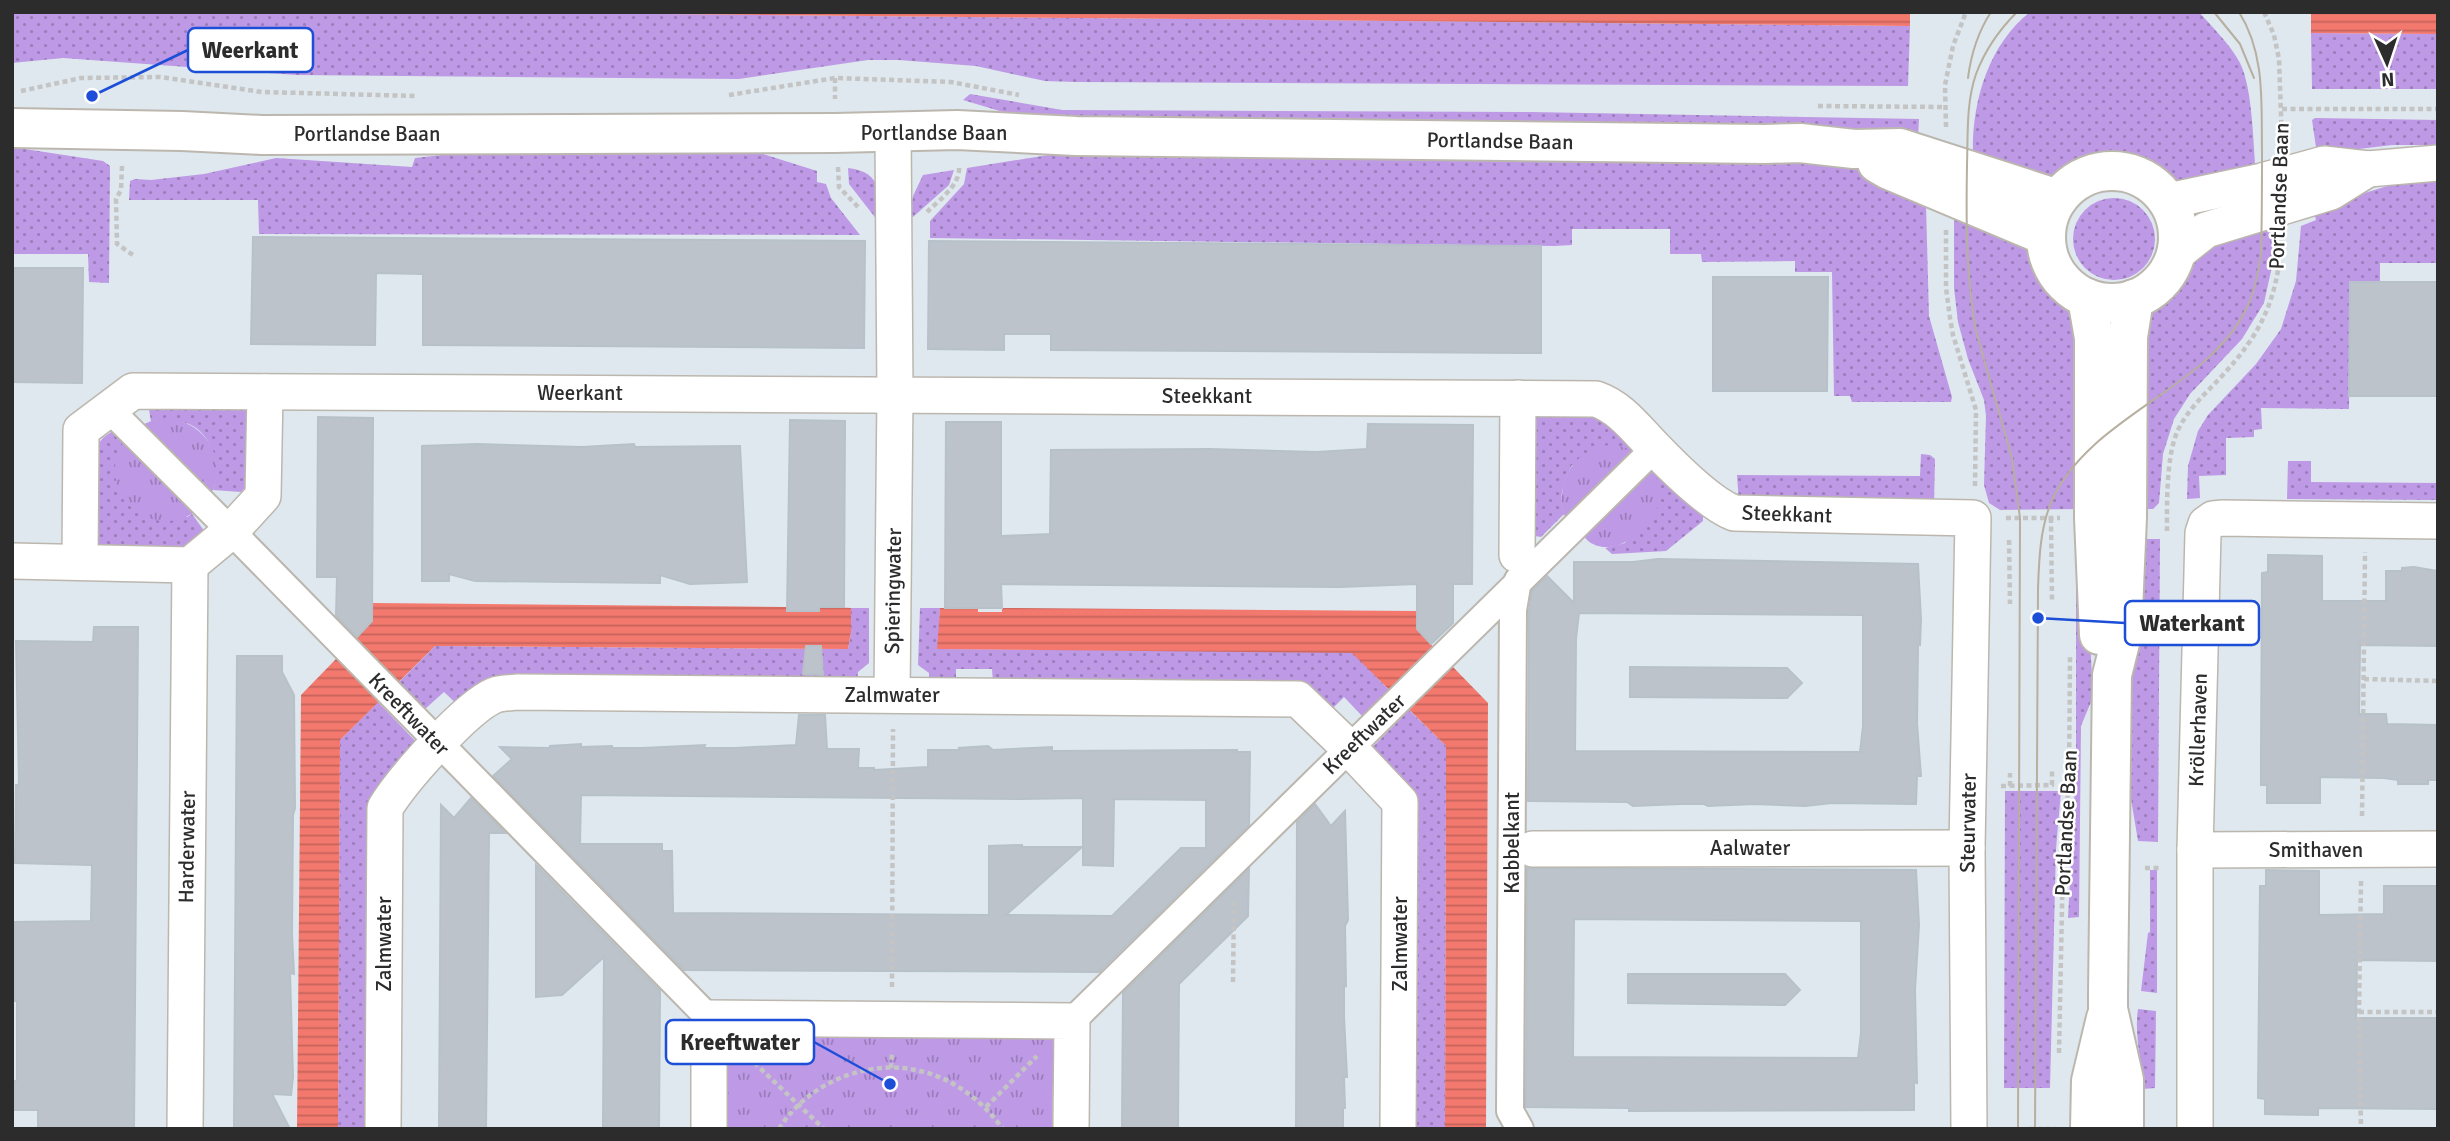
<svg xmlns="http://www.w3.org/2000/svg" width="2450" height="1141" font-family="Signika,sans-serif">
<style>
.grass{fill:url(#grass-dots)}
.park{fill:url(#park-tufts)}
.water{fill:url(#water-rules)}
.building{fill:#bdc3ca;stroke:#b7c1ca;stroke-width:2;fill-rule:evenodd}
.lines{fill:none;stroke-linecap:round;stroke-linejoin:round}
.pedestrian-casing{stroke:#bcb7ae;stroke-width:30}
.minor-casing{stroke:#bcb7ae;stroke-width:38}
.tertiary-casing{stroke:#bcb7ae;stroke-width:42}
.path{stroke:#c4c4c4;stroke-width:4.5;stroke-dasharray:5 3.5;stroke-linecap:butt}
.pedestrian{stroke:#fff;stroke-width:26}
.minor{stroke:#fff;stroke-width:35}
.tertiary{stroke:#fff;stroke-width:38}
.tram{stroke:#b7afa0;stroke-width:2}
.labels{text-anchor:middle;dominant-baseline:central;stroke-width:5;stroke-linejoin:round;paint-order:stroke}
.street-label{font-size:21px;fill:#2c2c2c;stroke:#fff}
.leader{fill:none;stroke:#1d4ed8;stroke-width:2.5}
.callout-dot{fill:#1d4ed8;stroke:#fff;stroke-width:2.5}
.callout{fill:#fff;stroke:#1d4ed8;stroke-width:2.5}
.callout-label{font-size:23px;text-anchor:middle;font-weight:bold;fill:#2c2c2c}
</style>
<defs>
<pattern id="grass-dots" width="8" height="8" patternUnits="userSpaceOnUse" patternTransform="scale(1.75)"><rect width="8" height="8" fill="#be99e6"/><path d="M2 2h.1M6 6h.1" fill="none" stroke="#9b7dbb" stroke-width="1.8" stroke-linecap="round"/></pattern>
<pattern id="park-tufts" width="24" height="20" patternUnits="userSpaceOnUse" patternTransform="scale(1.75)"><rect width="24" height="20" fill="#be99e6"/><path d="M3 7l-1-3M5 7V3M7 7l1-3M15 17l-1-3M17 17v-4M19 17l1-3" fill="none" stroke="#9b7dbb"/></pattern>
<pattern id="water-rules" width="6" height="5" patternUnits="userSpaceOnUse" patternTransform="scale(1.75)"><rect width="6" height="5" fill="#f3796e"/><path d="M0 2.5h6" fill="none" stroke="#c5635b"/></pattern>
</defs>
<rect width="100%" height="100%" fill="#dee8ee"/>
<g class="grass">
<polygon points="12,12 457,12 1910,26 1908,86 1076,82 1045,81 976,66 899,60 868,60 739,79 297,75 63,58 12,63"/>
<path d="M2030 12H2199C2213 28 2230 44 2240 63 2253 89 2253 145 2256 176L2180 185 2141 166 2116 160 2091 163 2068 173 2053 176H2036L1973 158C1971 105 1987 46 2030 12Z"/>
<polygon points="2311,33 2438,34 2438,89 2312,89"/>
<polygon points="970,94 1062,110 1531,112 1919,119 1918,137 1841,127 1799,126 1023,118 963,100"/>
<polygon points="2315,118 2438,120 2438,145 2392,145 2317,154 2312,120"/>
<polygon points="12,147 103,161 110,166 109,283 89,282 88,254 12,254"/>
<polygon points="495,149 749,152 763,154 817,171 817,182 826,184 831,198 860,235 259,234 258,200 129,200 130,181 135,179 151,180 204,174 276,158 412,167 415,158"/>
<polygon points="1073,151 1784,159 1851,165 1915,191 1926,205 1929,316 1952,397 1951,402 1852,402 1850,396 1834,396 1832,272 1795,272 1795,261 1702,262 1701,254 1670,254 1670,229 1572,229 1572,245 1554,246 930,238 930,221 964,184 967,168"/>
<path d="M848 168C884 172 879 196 881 225L849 184Z"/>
<polygon points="954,170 949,185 913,217 910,215 913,196 923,175"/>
<polygon points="2438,175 2438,263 2380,263 2380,282 2350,282 2349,409 2261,408 2262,429 2254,430 2254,437 2226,438 2226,475 2199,476 2200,498 2187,499 2188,466 2198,431 2208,415 2256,364 2281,329 2296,281 2301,226 2316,220 2313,209 2407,180"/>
<circle cx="2114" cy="239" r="41"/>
<polygon points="1954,215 2035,250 2041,271 2060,302 2077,315 2084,509 2000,510 1989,503 1984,485 1986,416 1984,400 1968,359 1958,322 1954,288"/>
<polygon points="2273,220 2273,262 2264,303 2242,339 2190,394 2174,419 2163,454 2159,503 2153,509 2136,509 2137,344 2151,311 2177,285 2198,251"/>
<path d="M240 406 247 409 249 484 241 492 213 490C221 468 213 434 189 424 184 422 177 422 172 422 164 420 158 419 151 422L149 409Z"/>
<path d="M1540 412 1601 415 1638 449 1631 453 1572 465C1565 480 1557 498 1564 514L1541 537 1535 536 1536 416Z"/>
<polygon points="114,430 187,517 192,514 205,532 184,549 102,548 96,540 96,446 104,437"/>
<polygon points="1921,454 1930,455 1935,459 1934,505 1739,504 1737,475 1920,476"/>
<polygon points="2288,461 2311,461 2311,482 2438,483 2438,500 2287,499"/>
<polygon points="1656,466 1703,514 1703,521 1666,551 1612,554 1605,548 1625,543 1654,476 1651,472"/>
<polygon points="2085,538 2093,697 2081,726 2079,917 2068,918 2076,765 2076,539"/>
<polygon points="2136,539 2160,539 2158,842 2138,841 2126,769"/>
<polygon points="851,608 869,608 869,663 858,672 857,683 460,707 444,692 425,709 399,682 435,646 848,649 851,632"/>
<polygon points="920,608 940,608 938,649 1352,652 1390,691 1363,717 1344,697 1329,712 993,683 992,669 956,669 956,683 929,683 929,673 918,665"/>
<polygon points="378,702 420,746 383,783 371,1129 338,1129 340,740"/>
<polygon points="1409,710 1446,746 1445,1129 1411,1129 1413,815 1368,752"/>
<polygon points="2005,791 2061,791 2056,849 2050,1088 2004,1088"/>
<polygon points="2150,870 2157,870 2157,993 2141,991 2148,933 2150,932"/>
<path d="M2138 1009 2156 1011 2155 1088 2143 1089C2142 1062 2134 1036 2138 1009Z"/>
</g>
<g class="park">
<circle cx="166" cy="470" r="51"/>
<path d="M1610 445C1615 446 1621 446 1626 448 1632 452 1657 476 1659 483 1664 496 1656 512 1648 523 1637 538 1612 554 1593 544 1587 542 1583 534 1578 530 1571 524 1564 518 1562 509 1560 502 1562 495 1563 488 1569 462 1584 449 1610 445Z"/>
<polygon points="727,1037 1054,1038 1052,1129 727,1129"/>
</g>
<g class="water">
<polygon points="457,12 1910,12 1910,26"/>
<polygon points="2311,12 2438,12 2438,34 2311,33"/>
<polygon points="372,603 786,607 787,611 811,611 811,606 851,608 851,632 848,649 435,646 340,740 338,1129 297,1129 301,695 367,627 367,623 372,622"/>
<polygon points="940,608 978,608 978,612 1002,612 1002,608 1416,611 1417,629 1421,630 1421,634 1488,703 1486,1129 1445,1129 1446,746 1352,653 937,649"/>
</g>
<g class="building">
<polygon points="253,237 865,241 864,348 423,345 423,274 376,273 375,345 251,344"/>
<polygon points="929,241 1541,246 1541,353 1051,350 1051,334 1004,334 1004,350 928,349"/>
<polygon points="12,268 83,268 82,383 12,382"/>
<polygon points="1713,277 1828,277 1827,391 1713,391"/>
<polygon points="2350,282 2438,282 2438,396 2349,396"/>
<polygon points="318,417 373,418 372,621 357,637 336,616 337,577 317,577"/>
<polygon points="790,420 845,421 844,607 819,607 819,611 787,611"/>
<polygon points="946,422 1001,422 1001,536 1050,534 1051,450 1210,449 1316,452 1367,449 1368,424 1473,425 1472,584 1453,584 1453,623 1431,644 1417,629 1417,584 1340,587 1001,584 1002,608 945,608"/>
<polygon points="477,444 582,447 634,444 635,447 740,446 747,582 690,584 660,575 660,583 475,581 449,574 449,581 422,581 422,446"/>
<polygon points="2268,555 2322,556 2322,601 2386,601 2386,571 2402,571 2402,568 2414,567 2438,571 2438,646 2360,645 2359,714 2386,714 2387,724 2438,725 2438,780 2428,780 2428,784 2398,784 2398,780 2384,778 2320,777 2320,803 2267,803 2267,785 2261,785 2261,758 2262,573 2268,572"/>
<path d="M1658 559 1918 564 1921 619 1920 645H1918L1917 723 1921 776H1917L1916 804 1832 803 1805 806 1755 804 1708 806 1704 804H1681L1633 806 1627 802 1528 801 1529 611 1532 591 1547 576 1574 603V562H1633ZM1579 613 1863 615V726L1860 752 1575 751 1576 639Z"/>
<polygon points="94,627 138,627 134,1129 38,1129 38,1110 13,1110 13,1081 17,1081 17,1001 14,1001 14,922 91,921 92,865 15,863 16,785 19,785 16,641 93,642"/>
<polygon points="806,646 821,646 823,675 803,674"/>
<polygon points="237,656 282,656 282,672 294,695 295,808 293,815 292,934 294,974 290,973 293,1077 291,1095 272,1094 290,1129 234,1129"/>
<polygon points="1630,667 1787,668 1802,683 1787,698 1630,697"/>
<path d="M799 715H825L827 749H859L858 768H874V770L928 767V750H960L959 748 988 746 993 750 1052 747V751L1237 750V752H1250L1249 825 1099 972 684 970 493 776 512 759 500 747 550 748V746L581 744V747L612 746V748H642L705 745 704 748H735L796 745ZM581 795 1021 799 1083 798V865L1113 866 1114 799 1206 800V848H1181L1112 916 1006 915 1082 847H1022V845L989 846V915L673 913 672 851H662V844H580Z"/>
<polygon points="471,798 505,833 489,833 486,1129 439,1129 441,805 454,818"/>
<polygon points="1315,804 1331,826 1345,811 1348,920 1345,926 1346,986 1344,985 1344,1016 1347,1077 1344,1077 1345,1108 1343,1108 1343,1129 1296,1129 1297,822"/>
<polygon points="536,865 660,991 659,1129 603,1129 604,957 562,995 536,997"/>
<path d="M1527 868 1916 870 1919 925 1915 990 1917 1083 1914 1082V1110L1629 1111V1108L1526 1107ZM1574 919 1861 921V1033L1858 1058 1573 1057Z"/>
<polygon points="1249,869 1248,916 1179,984 1178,1129 1122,1129 1123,993"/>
<polygon points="2266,870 2319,871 2319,915 2384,914 2384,886 2438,886 2438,961 2357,960 2356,1018 2438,1018 2438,1109 2318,1108 2318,1115 2265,1114 2265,1099 2258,1098 2260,886 2266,886"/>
<polygon points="1628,974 1785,974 1800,990 1785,1005 1628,1003"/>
</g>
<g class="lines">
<g class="pedestrian-casing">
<g id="pedestrian">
<polyline points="109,409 231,531 709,1018"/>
<polyline points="1518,580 1513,610 1510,1111 1520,1129"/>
<polyline points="1072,1021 1655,448"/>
</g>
</g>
<g class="minor-casing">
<g id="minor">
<polyline points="2168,201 2262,181 2324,164 2368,169 2438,163"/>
<polyline points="2177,253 2206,230 2331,192 2368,169"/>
<polyline points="1517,555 1518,398"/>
<polyline points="12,561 190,565 231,531 263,496 265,392"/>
<path d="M80 562 81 430 133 391 1596 399C1619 407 1633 425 1650 443 1670 464 1708 503 1734 513L1973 518 1967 848 1969 1129"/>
<polyline points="892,695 895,394 893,131"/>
<polyline points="1533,849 1967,848"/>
<polyline points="2195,850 2438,849"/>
<polyline points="185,1129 190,565"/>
<path d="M383 1129 385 808C402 780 466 707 495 695 501 693 510 693 517 692L1298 699 1349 748 1400 802 1398 1129"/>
<polyline points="709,1129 709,1018 1072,1021 1071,1129"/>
<polyline points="2195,1129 2195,850 2203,533 2206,524 2213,519 2223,518 2438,521"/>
</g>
</g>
<g class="tertiary-casing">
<g id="tertiary">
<polyline points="12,128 182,131 262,135 835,133 957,130 1076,136 1765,144 1800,143 1854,149 1900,148 2058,199"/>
<polyline points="1877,163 1889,170 2046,236"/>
<circle cx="2112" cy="237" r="66"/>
<polyline points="2087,298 2094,338 2094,518 2099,635"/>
<polyline points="2090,1129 2091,1081 2106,1018"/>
<polyline points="2124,1129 2124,1080 2108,1009 2108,993 2112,675 2122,635 2127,517 2128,337 2134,299"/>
</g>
</g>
<g class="path">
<polyline points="2264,12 2274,35 2279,59 2282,142"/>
<polyline points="835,78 835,99"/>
<polyline points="21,91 81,78 160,77 262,92 416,96"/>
<polyline points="729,95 835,78 951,82 1019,95"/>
<polyline points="1818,106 1946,107"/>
<polyline points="2282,109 2438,109"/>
<polyline points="1946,127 1945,85 1953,46 1966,12"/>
<polyline points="122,166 121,190 116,199 117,244 133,255"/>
<polyline points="838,167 839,187 860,209"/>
<path d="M927 212C939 200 961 185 959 166"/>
<polyline points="1946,230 1946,288 1950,318 1953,335 1976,410 1975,487"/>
<polyline points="2006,518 2060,518"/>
<polyline points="2051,518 2052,603"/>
<path d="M2167 531C2167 502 2166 456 2178 430 2188 409 2206 393 2222 376 2263 331 2276 301 2282 241"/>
<polyline points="2009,540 2010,604"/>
<polyline points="2364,679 2438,681"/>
<polyline points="2001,786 2052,785 2052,770"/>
<polyline points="2010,786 2010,773"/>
<polyline points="2362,816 2365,552"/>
<polyline points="2145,868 2162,868"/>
<polyline points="2361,881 2359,1012 2361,1129"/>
<polyline points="1233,982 1234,902"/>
<polyline points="892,987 893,729"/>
<polyline points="2359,1012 2438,1012"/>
<polyline points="742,1051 824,1129"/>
<polyline points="2059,1053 2063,860 2069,778 2070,656"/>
<polyline points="891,1068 892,1051"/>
<polyline points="986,1107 1037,1056"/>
<path d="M779 1129C807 1083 868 1058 920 1071 955 1079 982 1101 1003 1129"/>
<polyline points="2029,1129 2056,1129"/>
</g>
<use href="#pedestrian" class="pedestrian"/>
<use href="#minor" class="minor"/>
<use href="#tertiary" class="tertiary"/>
<g class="tram">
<path d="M2017 12C1999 30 1985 50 1976 74 1966 103 1968 135 1967 165 1966 221 1966 276 1976 331L2012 458 2020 518 2018 1129"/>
<polyline points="2214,12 2240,44 2254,78"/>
<path d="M1968 78C1971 54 1978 32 1991 12"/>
<path d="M2035 1129 2038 589C2039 559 2040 528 2052 500 2093 412 2212 390 2250 301 2256 286 2258 271 2261 255 2262 221 2262 187 2262 153 2261 104 2266 55 2239 12"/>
</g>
</g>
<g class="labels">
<g class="street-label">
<text x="934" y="133">Portlandse Baan</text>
<text x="367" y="134">Portlandse Baan</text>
<text transform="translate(1500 141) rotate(1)">Portlandse Baan</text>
<text transform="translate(2279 196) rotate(-88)">Portlandse Baan</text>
<text x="580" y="393">Weerkant</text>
<text x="1207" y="396">Steekkant</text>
<text transform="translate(1787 514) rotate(2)">Steekkant</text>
<text transform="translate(893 591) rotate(-89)">Spieringwater</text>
<text x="892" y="695">Zalmwater</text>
<text transform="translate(409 714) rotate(46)">Kreeftwater</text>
<text transform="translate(2198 730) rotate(-88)">Kröllerhaven</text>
<text transform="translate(1364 734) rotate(-44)">Kreeftwater</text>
<text transform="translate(1968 823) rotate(-89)">Steurwater</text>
<text transform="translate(2066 823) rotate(-87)">Portlandse Baan</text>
<text transform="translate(1512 843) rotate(-90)">Kabbelkant</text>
<text transform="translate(187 847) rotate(-89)">Harderwater</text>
<text x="1750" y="848">Aalwater</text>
<text x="2316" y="850">Smithaven</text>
<text transform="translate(384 944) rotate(-90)">Zalmwater</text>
<text transform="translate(1400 944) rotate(-90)">Zalmwater</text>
</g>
</g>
<path class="leader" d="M92 96L188 50M2038 618L2125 623M890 1084L814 1042"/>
<g class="callout-dot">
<circle cx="92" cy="96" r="7"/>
<circle cx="2038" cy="618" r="7"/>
<circle cx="890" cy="1084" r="7"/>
</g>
<g class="callout">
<rect x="188" y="28" width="125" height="44" rx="7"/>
<rect x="2125" y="601" width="134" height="44" rx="7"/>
<rect x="666" y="1020" width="148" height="44" rx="7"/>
</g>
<g class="callout-label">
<text x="250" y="58">Weerkant</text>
<text x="2192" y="631">Waterkant</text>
<text x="740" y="1050">Kreeftwater</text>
</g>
<rect width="2450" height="1141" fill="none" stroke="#2c2c2c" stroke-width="28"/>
<g transform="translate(2387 63) rotate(177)" stroke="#ffffff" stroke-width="5" paint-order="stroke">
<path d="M0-5L12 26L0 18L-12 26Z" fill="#2c2c2c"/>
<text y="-10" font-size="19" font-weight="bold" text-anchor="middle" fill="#2c2c2c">N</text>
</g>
</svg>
